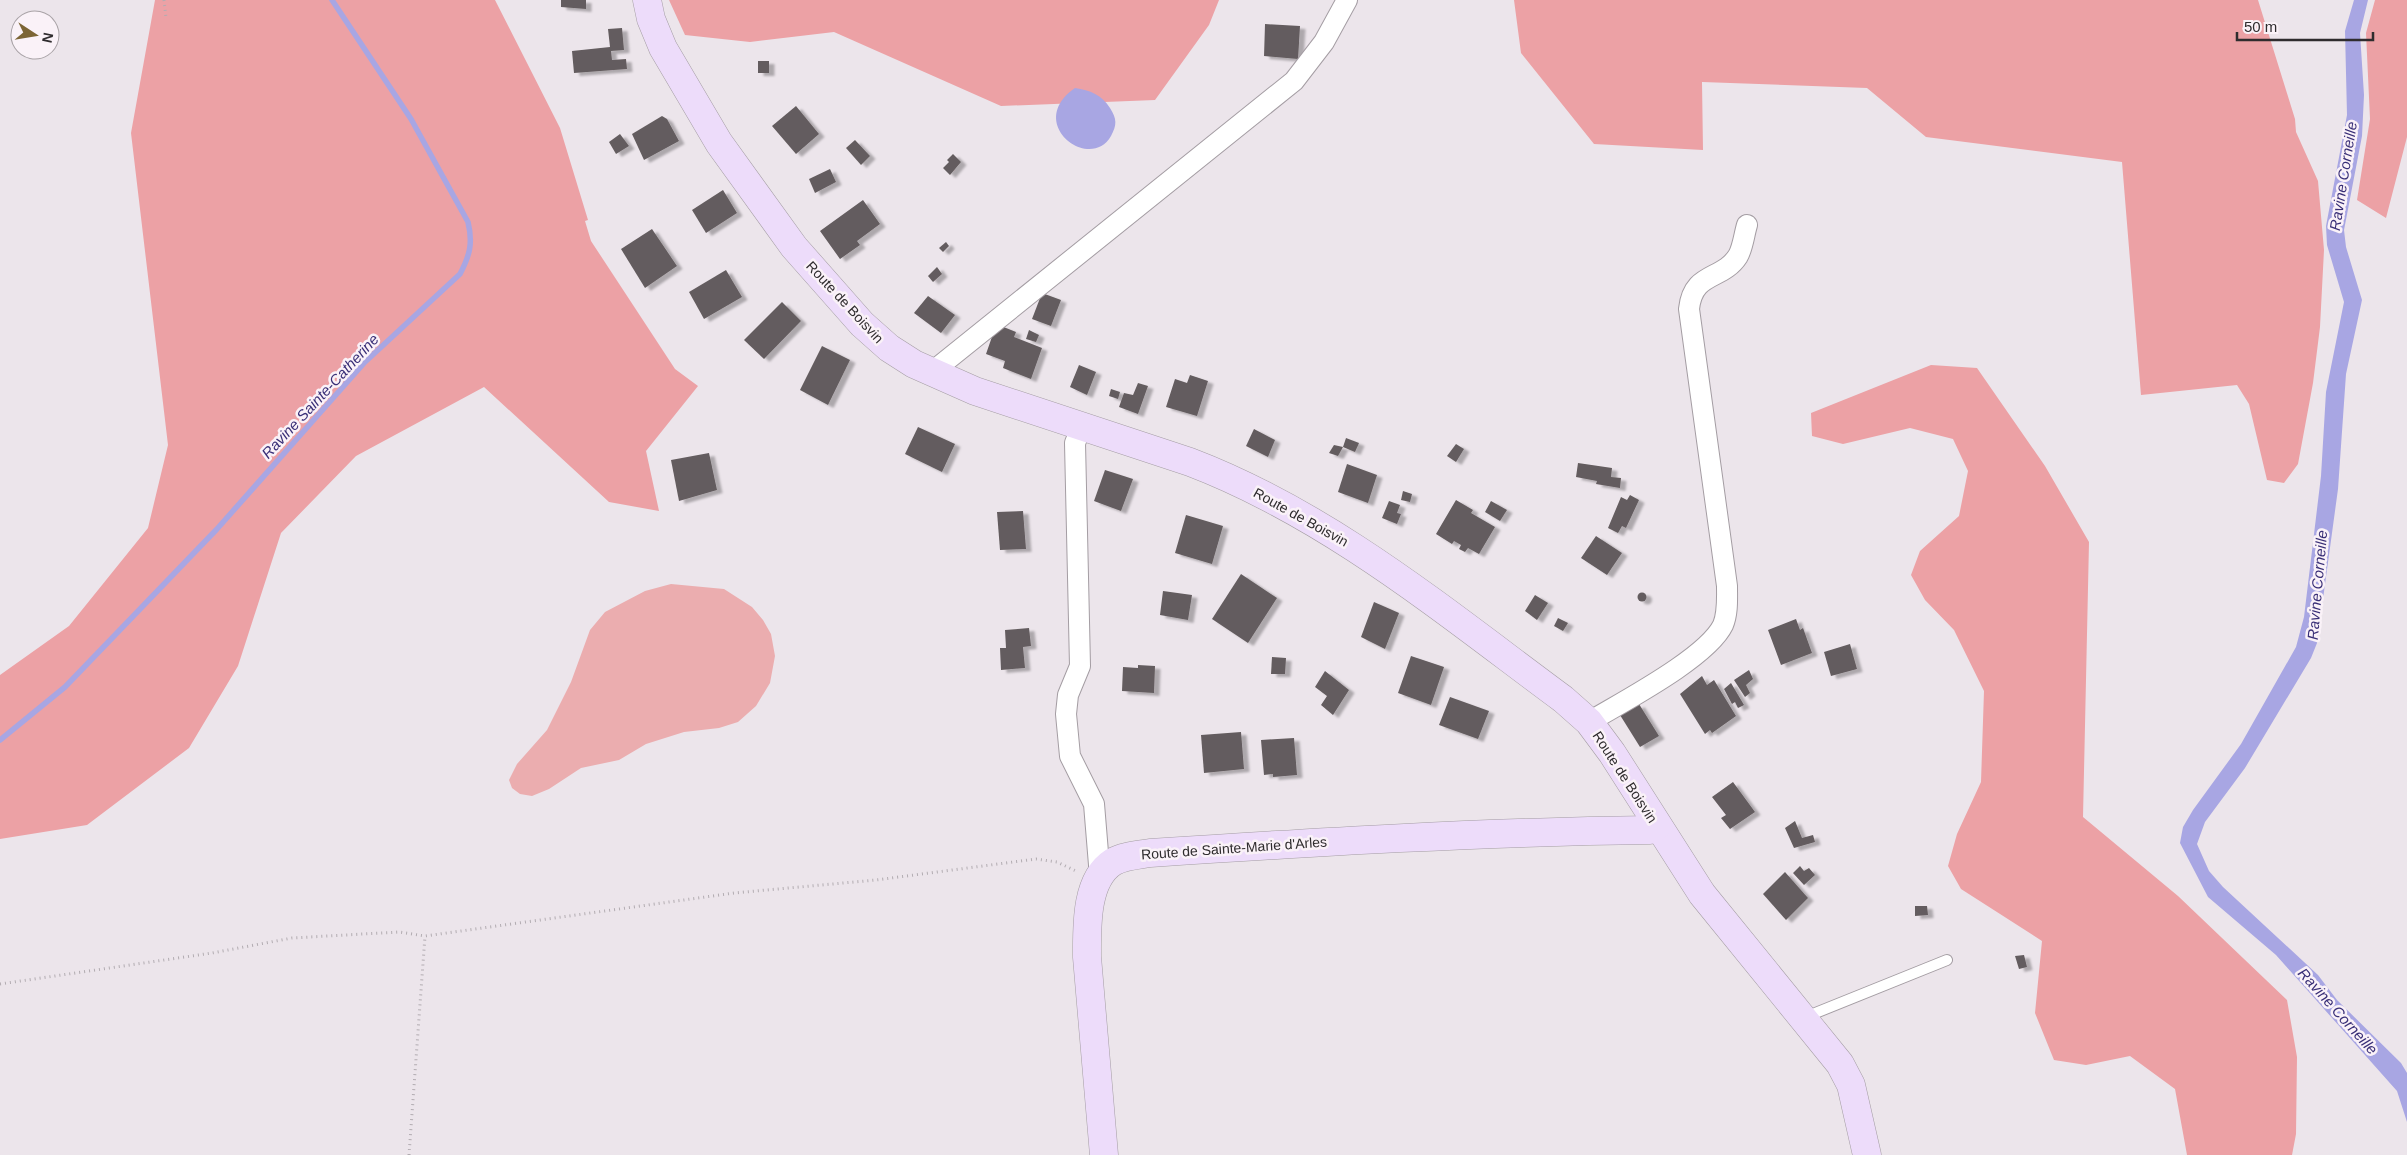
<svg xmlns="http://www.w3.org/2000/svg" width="2407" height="1155" font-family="Helvetica,sans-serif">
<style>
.green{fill:#ebadaf}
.forest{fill:#eca1a5}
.water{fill:#a8a6e3}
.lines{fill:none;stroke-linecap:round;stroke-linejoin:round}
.stream{stroke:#a8a6e3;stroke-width:5.5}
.building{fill:#635c5e;filter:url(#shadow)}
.service-casing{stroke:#a49da3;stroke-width:12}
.minor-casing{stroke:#a49da3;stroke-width:22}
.secondary-casing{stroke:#a49da3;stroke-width:29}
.path{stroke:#b2acb1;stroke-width:3;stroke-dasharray:1 4;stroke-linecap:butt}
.service{stroke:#fff;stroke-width:10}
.minor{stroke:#fff;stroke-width:20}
.secondary{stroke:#eddcfa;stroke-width:28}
.labels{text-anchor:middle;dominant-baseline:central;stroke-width:5;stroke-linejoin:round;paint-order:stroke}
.street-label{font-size:14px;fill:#2f2c2e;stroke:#faf2f8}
.water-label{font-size:15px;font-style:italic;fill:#392f77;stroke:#faf2f8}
</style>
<defs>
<filter id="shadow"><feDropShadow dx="5.5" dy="3" stdDeviation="1" flood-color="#0004"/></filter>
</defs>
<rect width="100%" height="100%" fill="#ece5eb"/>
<polygon class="green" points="671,584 724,589 752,607 763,620 771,634 775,656 770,683 756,706 738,722 719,728 684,732 646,744 619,760 581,768 549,789 532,796 520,794 512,788 509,780 517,764 547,730 571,682 590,630 605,612 645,591"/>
<g class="forest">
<polygon points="155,0 495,0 560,128 588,220 585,221 591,241 675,369 698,386 646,451 659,511 609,502 484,387 356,456 281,533 238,666 189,748 87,825 0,839 0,675 69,626 148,528 168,445 131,133"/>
<polygon points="669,0 1219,0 1209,25 1155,100 1001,106 834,32 750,42 685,35"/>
<polygon points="1514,0 2258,0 2295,119 2296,132 2318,181 2324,250 2320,327 2313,383 2298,464 2284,483 2267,480 2249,404 2237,385 2141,395 2122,162 1926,137 1867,88 1702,82 1703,150 1594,144 1521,53"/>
<polygon points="2375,0 2407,0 2407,137 2386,218 2357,200 2370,119 2366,33"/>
<polygon points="1931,365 1977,368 2045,466 2089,542 2083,817 2178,896 2287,1000 2297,1057 2296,1134 2292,1155 2187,1155 2175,1089 2130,1056 2086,1065 2054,1060 2035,1013 2042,941 1961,889 1948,866 1957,834 1981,782 1984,691 1954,630 1925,600 1911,575 1920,551 1959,516 1968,471 1953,439 1910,428 1843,444 1812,436 1811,413"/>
</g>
<g class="water">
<polygon points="2354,0 2368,0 2360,33 2364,95 2362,136 2344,230 2346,247 2362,300 2346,374 2338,489 2317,643 2311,658 2245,768 2205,822 2197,844 2209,871 2223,887 2318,975 2337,1000 2401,1063 2407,1073 2407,1122 2397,1091 2276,955 2208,897 2180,843 2183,827 2193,810 2241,744 2296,647 2304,617 2321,476 2326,392 2344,302 2327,245 2326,226 2347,115 2345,31"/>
<path d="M1075 88C1090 90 1102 95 1110 108 1117 119 1117 125 1111 136 1090 173 1024 123 1075 88Z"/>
</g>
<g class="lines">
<path class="stream" d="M0 740 65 687 217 529 365 362 460 274C470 255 473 243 468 222L411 119 332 0"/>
</g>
<g class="building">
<polygon points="561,0 586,0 586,9 561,7"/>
<polygon points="1265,24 1300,26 1298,59 1264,56"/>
<polygon points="622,28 624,50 611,51 612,60 626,59 627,69 574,73 572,51 610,47 608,29"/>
<rect x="758" y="61" width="11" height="12"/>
<polygon points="796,106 819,134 796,154 772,126"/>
<polygon points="662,116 667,119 679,141 644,160 632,134"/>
<polygon points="620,134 629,146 616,154 609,142"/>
<polygon points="855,140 870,156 861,165 846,148"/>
<polygon points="953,154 961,162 950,175 943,168 949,162 947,160"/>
<polygon points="830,169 836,182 815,193 809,179"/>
<polygon points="723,190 737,213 706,233 692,210"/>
<polygon points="863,200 880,224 857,241 860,245 840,259 820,231"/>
<polygon points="652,229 677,266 645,288 621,249"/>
<polygon points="946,242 949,246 943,252 939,248"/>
<polygon points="937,267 942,274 933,282 928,276"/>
<polygon points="726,270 742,297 704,319 689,292"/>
<polygon points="1042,293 1061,300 1051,326 1032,319"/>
<polygon points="928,296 955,315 941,333 914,313"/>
<polygon points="782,302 801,321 764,359 744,340"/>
<polygon points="1001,326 1016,332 1014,337 1042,348 1031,379 1003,368 1005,361 986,354 994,331"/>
<polygon points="1029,330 1039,335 1036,342 1026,339"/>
<polygon points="822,346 850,360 828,405 800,390"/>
<polygon points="1079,365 1096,372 1087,395 1070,387"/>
<polygon points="1190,375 1208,381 1197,416 1166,407 1175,379 1187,383"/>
<polygon points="1138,383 1148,386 1138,414 1119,407 1124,393 1133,395"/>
<polygon points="1111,389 1120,392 1118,399 1109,396"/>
<polygon points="918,427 955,444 942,472 905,454"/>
<polygon points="1254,429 1275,440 1268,457 1246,446"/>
<polygon points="1346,438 1359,443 1355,452 1343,447"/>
<polygon points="1456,444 1464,449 1456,462 1447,456"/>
<polygon points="1334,445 1343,447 1338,456 1329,453"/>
<polygon points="709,453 717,490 679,501 671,460"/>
<polygon points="1578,463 1612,468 1611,477 1621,478 1620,488 1596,484 1597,481 1576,477"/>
<polygon points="1347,464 1377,475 1368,503 1338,492"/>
<polygon points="1105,470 1133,479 1121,511 1094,501"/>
<polygon points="1403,491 1412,494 1410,502 1401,500"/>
<polygon points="1630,495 1639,500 1626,528 1622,526 1618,533 1608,528 1621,497 1627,500"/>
<polygon points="1456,500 1473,510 1471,513 1495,527 1479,554 1468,548 1465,552 1459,549 1461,545 1454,541 1452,544 1436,534"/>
<polygon points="1389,501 1400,505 1397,513 1401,514 1397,524 1382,518"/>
<polygon points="1491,501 1507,510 1500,521 1485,512"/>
<polygon points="1023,511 1026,549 1000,550 997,512"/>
<polygon points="1186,515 1223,526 1212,564 1175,553"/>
<polygon points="1596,536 1622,553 1607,575 1581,558"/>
<polygon points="1241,574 1277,598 1248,643 1212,619"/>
<polygon points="1163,591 1192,595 1188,620 1160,615"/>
<circle cx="1642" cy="597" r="4.5"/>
<polygon points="1535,595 1548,603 1537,620 1525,611"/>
<polygon points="1374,602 1399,613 1385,649 1361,637"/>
<polygon points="1558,618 1568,623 1563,631 1554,626"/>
<polygon points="1796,619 1800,630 1803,628 1812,653 1781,665 1768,630"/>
<polygon points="1029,628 1031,646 1023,647 1025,668 1001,670 1000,648 1006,648 1005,630"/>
<polygon points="1850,644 1857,669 1831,676 1824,652"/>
<polygon points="1411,656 1444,667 1431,705 1398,693"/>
<polygon points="1272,657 1286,658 1285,674 1271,674"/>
<polygon points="1138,665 1155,666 1154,693 1122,691 1123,667 1138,668"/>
<polygon points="1749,670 1753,679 1746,685 1750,693 1745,697 1734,680"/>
<polygon points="1325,671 1349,690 1333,715 1321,705 1327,696 1315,687"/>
<polygon points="1702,676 1707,685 1714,680 1736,716 1712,733 1710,730 1705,734 1680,694"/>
<polygon points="1731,683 1744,705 1738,708 1735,702 1732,704 1724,689"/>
<polygon points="1450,697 1489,711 1478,739 1439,725"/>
<polygon points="1639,704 1659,736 1640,747 1620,715"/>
<polygon points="1241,732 1244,769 1204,773 1201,735"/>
<polygon points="1294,738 1297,775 1273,777 1273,774 1264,775 1261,740"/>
<polygon points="1733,782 1755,812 1730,829 1721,818 1726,815 1712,797"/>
<polygon points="1795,821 1802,838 1813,835 1815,842 1794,848 1785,828"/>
<polygon points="1800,866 1804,871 1809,868 1815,875 1804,885 1793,873"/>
<polygon points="1785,872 1808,898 1786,920 1763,894"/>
<polygon points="1915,906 1927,906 1928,915 1915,916"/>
<polygon points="2024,955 2027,967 2019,969 2015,956"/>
</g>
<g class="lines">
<g class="service-casing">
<polyline id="service" points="1803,1018 1947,960"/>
</g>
<g class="minor-casing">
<g id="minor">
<polyline points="932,372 1294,81 1324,42 1347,0"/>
<polyline points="1081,428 1075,443 1080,666 1068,695 1066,714 1070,756 1094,804 1100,877"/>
<path d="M1589 722C1622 702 1707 658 1723 625 1728 613 1727 599 1727 586L1689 309C1693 271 1722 281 1738 256 1743 247 1744 235 1747 225"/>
</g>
</g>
<g class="secondary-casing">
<g id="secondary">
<path d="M647 0 651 19 663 48 719 143 794 247 862 324 889 348 914 364 975 391 1190 462C1329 515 1445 612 1563 699L1589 722 1612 753 1702 894 1840 1064 1851 1085 1867 1155"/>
<path d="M1104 1155 1087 957C1087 928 1085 880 1113 862 1123 856 1138 855 1150 853 1317 842 1483 832 1650 830L1657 826"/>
</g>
</g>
<g class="path">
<polyline points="164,0 166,18"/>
<polyline points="0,984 212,953 292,938 399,932 425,936 734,893 876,880 1036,859 1057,862 1078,872"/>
<polyline points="409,1155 425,936"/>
</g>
<use href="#service" class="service"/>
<use href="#minor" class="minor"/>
<use href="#secondary" class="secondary"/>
</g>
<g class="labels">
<g class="street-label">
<text transform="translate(845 302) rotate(47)">Route de Boisvin</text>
<text transform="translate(1301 517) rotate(29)">Route de Boisvin</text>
<text transform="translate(1625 777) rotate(57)">Route de Boisvin</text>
<text transform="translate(1234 848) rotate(-4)">Route de Sainte-Marie d'Arles</text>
</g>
<g class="water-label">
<text transform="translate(2343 176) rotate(-81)">Ravine Corneille</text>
<text transform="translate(320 396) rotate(-47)">Ravine Sainte-Catherine</text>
<text transform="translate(2317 585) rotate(-85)">Ravine Corneille</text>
<text transform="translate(2338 1011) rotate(48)">Ravine Corneille</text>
</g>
</g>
<g transform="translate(35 35) rotate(102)"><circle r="24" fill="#faf2f8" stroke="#a9a3a7"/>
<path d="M0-4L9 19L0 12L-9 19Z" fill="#7c6535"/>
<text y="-8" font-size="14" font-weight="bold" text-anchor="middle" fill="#2f2c2e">N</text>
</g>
<path d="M2237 32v8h136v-8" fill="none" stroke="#2f2c2e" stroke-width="2.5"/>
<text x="2244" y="32" font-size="15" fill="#2f2c2e" stroke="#faf2f8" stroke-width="4" paint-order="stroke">50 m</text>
</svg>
